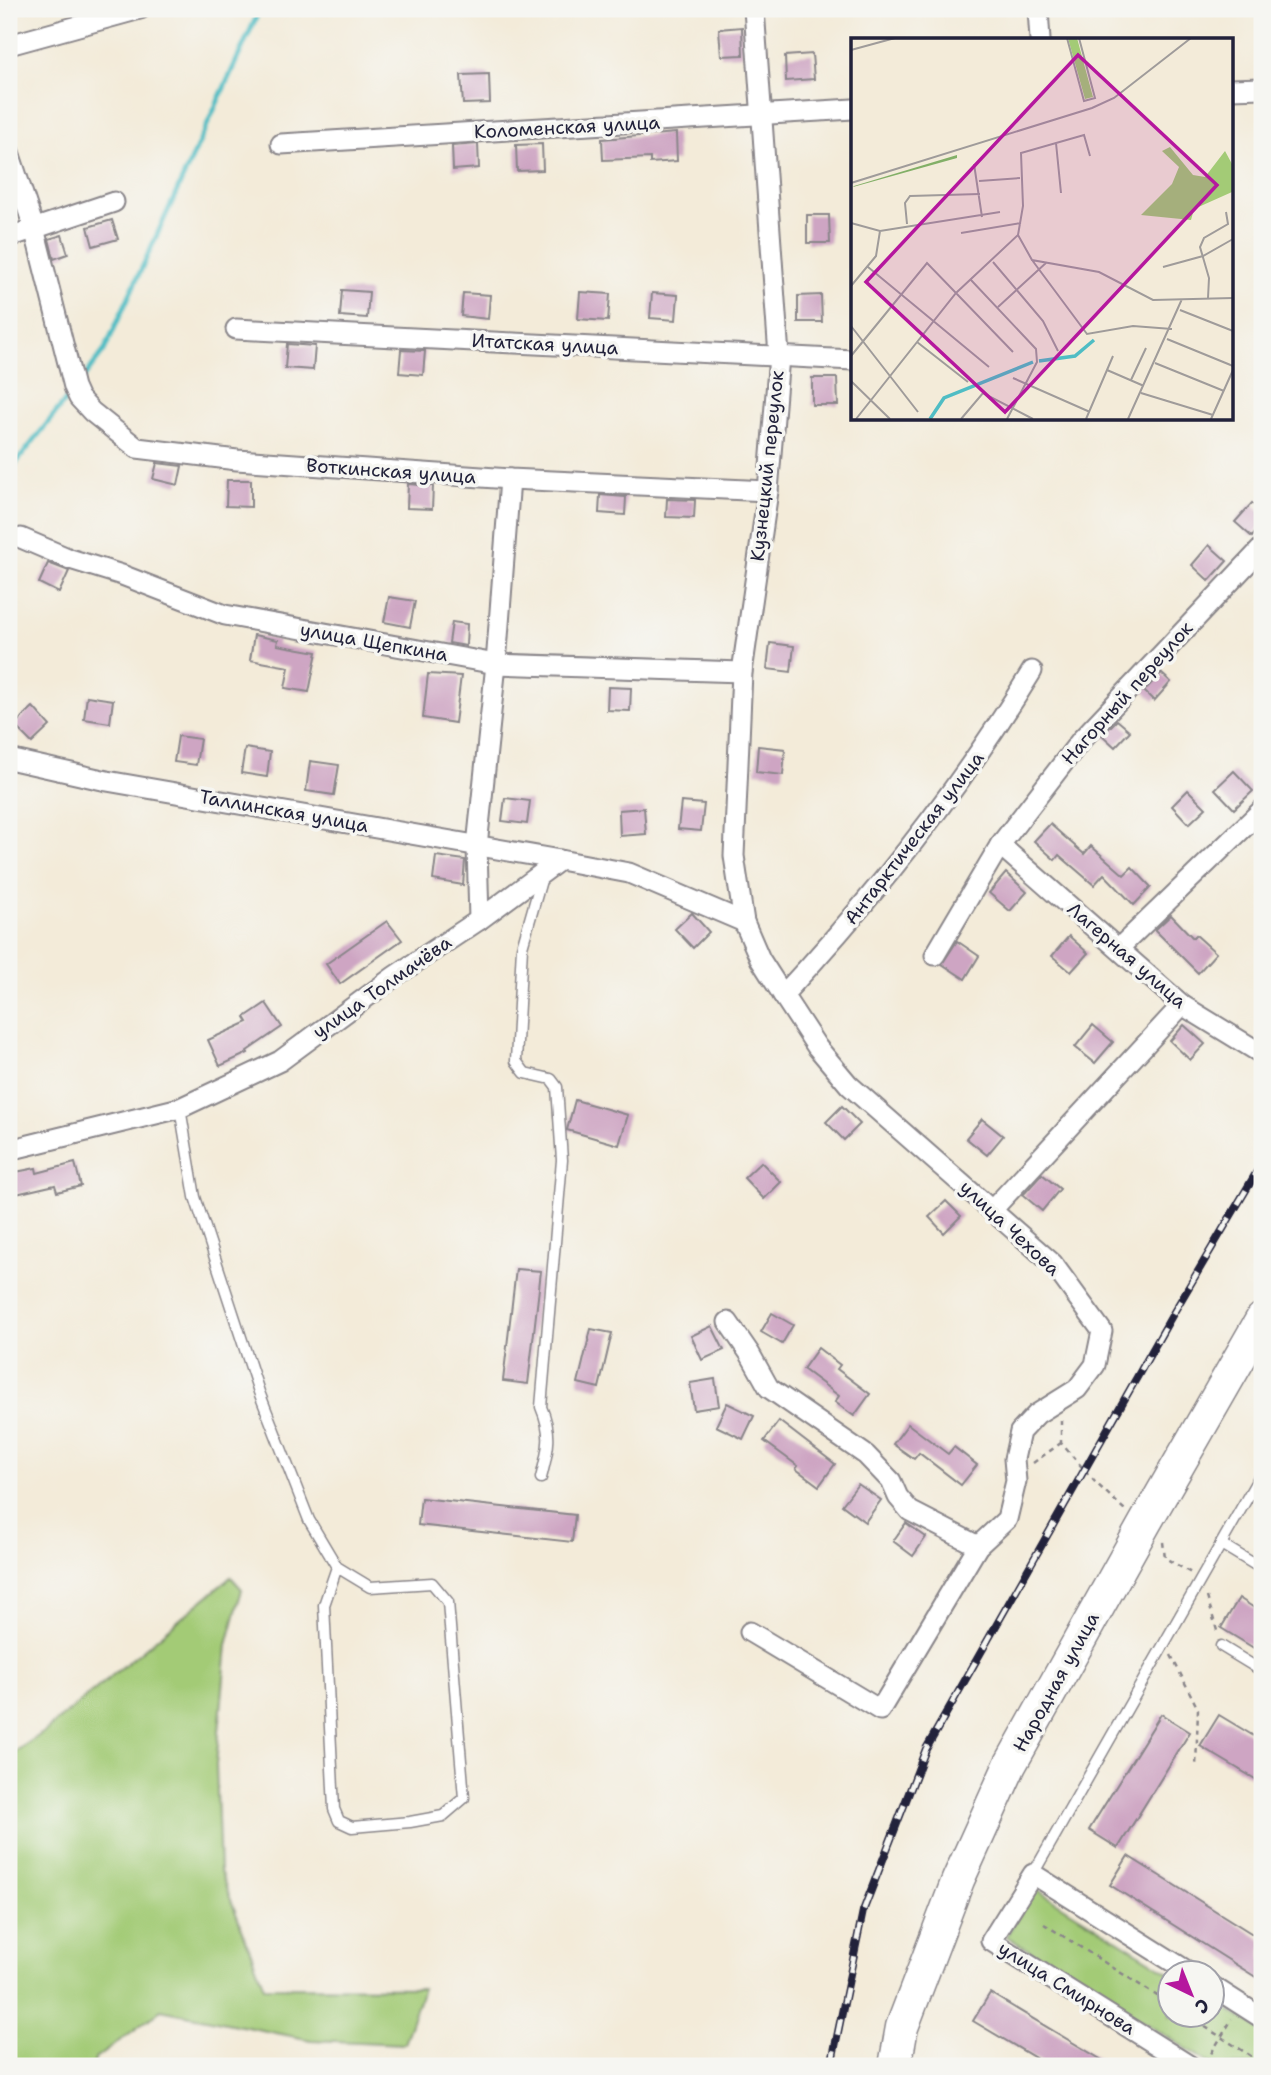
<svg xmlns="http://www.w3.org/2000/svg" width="1271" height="2075" font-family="'Shantell Sans',sans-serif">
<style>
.green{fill:#a3cb76;stroke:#627658;stroke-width:2}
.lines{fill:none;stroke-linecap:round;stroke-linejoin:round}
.stream{stroke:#4fbdc4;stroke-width:5}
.building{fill:#cea5c3}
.lane-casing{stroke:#8a868a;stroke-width:13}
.street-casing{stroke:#8a868a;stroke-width:23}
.primary-casing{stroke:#8a868a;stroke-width:35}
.path{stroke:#8a868a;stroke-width:2.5;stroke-dasharray:5 5;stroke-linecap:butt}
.lane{stroke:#fff;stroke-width:10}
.street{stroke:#fff;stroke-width:19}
.primary{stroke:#fff;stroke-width:32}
.rail-casing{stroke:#22223b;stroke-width:8}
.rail{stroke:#f6f6f2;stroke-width:5;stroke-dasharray:16;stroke-linecap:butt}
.labels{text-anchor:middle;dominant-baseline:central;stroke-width:7;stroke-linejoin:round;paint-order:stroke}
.street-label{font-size:19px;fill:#22223b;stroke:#f6f6f2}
.inset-river{fill:none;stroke:#4fbdc4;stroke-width:3.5}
.inset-road{fill:none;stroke:#9f9b9a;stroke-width:2}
.view{fill:#b5179e;fill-opacity:0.15;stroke:#b5179e;stroke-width:3.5}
.inset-edge{fill:none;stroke:#22223b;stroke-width:3.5}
</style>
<rect width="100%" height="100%" fill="#f6f6f2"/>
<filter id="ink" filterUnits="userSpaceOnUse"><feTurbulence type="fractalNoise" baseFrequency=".0143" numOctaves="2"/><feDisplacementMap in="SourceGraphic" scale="14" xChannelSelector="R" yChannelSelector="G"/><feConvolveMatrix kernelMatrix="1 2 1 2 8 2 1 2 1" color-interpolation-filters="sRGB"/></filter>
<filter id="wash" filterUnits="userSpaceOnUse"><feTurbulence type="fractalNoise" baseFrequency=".00686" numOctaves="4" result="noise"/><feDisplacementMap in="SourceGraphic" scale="28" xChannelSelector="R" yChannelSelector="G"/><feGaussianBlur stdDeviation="1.57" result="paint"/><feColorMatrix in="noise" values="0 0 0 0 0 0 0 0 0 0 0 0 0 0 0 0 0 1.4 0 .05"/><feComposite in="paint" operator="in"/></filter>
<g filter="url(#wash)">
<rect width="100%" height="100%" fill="#f3ebd9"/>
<g class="green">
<polygon points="231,1577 242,1589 227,1645 216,1765 220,1871 264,1987 423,1988 404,2044 311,2040 161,2010 95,2059 94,2066 9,2066 9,1756 44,1732"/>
<polygon points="1036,1889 1170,1973 1170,2016 1212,2016 1212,1999 1262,2031 1262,2066 1214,2066 1006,1936"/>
</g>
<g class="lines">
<g class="stream">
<polyline points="78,385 104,351 260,9"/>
<polyline points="9,472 72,392"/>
</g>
</g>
<g id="blocks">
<g class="building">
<polygon points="742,27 743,55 721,56 719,29"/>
<polygon points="812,54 814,79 786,81 785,56"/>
<polygon points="489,74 490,103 463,104 461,75"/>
<polygon points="676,133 677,161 650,163 650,158 603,160 602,139"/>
<polygon points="478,144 479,168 453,170 452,146"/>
<polygon points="542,144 543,170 517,171 516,145"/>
<polygon points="807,215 829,215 830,243 807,243"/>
<polygon points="112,220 118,239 93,246 88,227"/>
<polygon points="62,235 68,254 54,259 49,239"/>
<polygon points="342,290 369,292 367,318 340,316"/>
<polygon points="580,292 610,294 608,321 578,319"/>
<polygon points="463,293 490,295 488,319 461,316"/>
<polygon points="652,293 678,295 676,320 650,318"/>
<polygon points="821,295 822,322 798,322 798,296"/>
<polygon points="287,344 315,346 313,370 285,368"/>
<polygon points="401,350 425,351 423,375 399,373"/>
<polygon points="812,378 837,378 838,405 812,405"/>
<polygon points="157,463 182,466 178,485 153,479"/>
<polygon points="227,480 251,480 251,507 226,506"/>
<polygon points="408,484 433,486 432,509 407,508"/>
<polygon points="600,495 626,497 625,515 599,513"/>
<polygon points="667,499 695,500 694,518 666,517"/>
<polygon points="1252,503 1262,513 1262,525 1252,537 1235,522"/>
<polygon points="1209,545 1227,561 1209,581 1192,565"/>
<polygon points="48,563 69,571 59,593 39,583"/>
<polygon points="389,597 415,601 410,627 384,622"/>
<polygon points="452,622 467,624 466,646 449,643"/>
<polygon points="254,635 278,640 277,645 317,652 309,692 285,688 289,667 250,660"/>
<polygon points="770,643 794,646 791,672 767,669"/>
<polygon points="1161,673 1171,682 1154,701 1144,691"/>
<polygon points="428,674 461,676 455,723 423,718"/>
<polygon points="608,687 631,688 630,711 607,710"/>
<polygon points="87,696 113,700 110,723 84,719"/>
<polygon points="33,707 50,726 32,743 14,725"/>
<polygon points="1117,720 1130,731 1115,747 1102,735"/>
<polygon points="178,736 200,739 196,765 174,762"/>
<polygon points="758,746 785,749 783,775 756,772"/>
<polygon points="245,748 270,752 267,777 241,773"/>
<polygon points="310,761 339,765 334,795 306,791"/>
<polygon points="1234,771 1253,791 1234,809 1215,789"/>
<polygon points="1188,790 1206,808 1189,824 1172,806"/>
<polygon points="505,798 530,801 527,824 502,821"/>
<polygon points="681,802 704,804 701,831 678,829"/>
<polygon points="644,808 646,834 620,836 619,810"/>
<polygon points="1050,824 1084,854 1091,846 1124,875 1132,867 1151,887 1134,905 1104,874 1094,885 1059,855 1055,860 1034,841"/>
<polygon points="436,856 465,860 463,885 433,880"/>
<polygon points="1006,873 1027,892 1010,911 989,893"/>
<polygon points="692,913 709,932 693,948 675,929"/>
<polygon points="1171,915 1193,938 1196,935 1216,953 1198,973 1155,930"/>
<polygon points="387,921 402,940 340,984 326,964"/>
<polygon points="1069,936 1088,953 1071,972 1052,956"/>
<polygon points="957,941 979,956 965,979 942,964"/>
<polygon points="266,1003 282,1027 247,1051 248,1053 220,1066 208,1040 248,1022 245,1017"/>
<polygon points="1093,1025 1113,1042 1095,1063 1075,1047"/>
<polygon points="1184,1025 1205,1044 1190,1060 1170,1041"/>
<polygon points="575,1100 628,1115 619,1145 567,1130"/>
<polygon points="842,1106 860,1124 844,1140 826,1122"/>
<polygon points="982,1119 1003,1136 987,1155 966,1138"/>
<polygon points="761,1162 781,1182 764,1199 744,1178"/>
<polygon points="75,1163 81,1186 57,1192 55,1185 16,1194 11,1173 36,1168 37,1173"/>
<polygon points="1042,1174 1060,1189 1042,1211 1023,1195"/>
<polygon points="946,1201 961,1216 944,1233 929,1217"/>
<polygon points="516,1269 541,1271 528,1384 503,1381"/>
<polygon points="772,1313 793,1325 782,1344 761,1332"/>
<polygon points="712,1326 724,1350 702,1360 691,1336"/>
<polygon points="591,1329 612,1333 599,1388 578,1383"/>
<polygon points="818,1348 840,1365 837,1369 870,1394 854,1416 835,1402 839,1396 803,1369"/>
<polygon points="715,1379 719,1406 694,1410 690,1383"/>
<polygon points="727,1403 754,1416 743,1439 716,1426"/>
<polygon points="779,1421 835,1464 819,1486 796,1469 798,1466 764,1441"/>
<polygon points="908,1424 948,1454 954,1447 977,1465 961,1485 919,1453 914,1459 893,1444"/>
<polygon points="858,1484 881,1500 865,1522 842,1505"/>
<polygon points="421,1498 575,1515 572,1542 418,1525"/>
<polygon points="906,1523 926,1537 913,1556 893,1541"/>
<polygon points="1239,1598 1262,1613 1262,1653 1221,1628"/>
<polygon points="1161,1714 1190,1732 1118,1848 1089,1830"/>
<polygon points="1219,1715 1262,1741 1262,1783 1200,1746"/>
<polygon points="1128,1856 1262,1940 1262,1981 1110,1885"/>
<polygon points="990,1993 1112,2066 1049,2066 973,2021"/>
</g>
</g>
</g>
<g filter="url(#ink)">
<use href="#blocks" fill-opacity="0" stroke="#8a868a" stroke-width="2"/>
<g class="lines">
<g class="lane-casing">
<g id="lane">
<polyline points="180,1108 195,1197 259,1392 309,1520 337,1567 370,1587 432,1583 448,1602 464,1798 443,1816 410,1822 352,1827 339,1821 334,1809 324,1605 337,1567"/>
<path d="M541 1478C548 1450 553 1435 541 1407L562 1160 557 1087 551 1079 525 1073 516 1061 522 947 542 877"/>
<polyline points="1221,1544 1262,1569"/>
<polyline points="1221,1646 1262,1671"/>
<polyline points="1033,1874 1262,1472"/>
</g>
</g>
<g class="street-casing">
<g id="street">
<polyline points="1038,9 1040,40"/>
<polyline points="9,45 140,9"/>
<polyline points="1231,89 1262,88"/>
<polyline points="281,144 853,109"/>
<polyline points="9,152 34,228 74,387 79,398 92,412 137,448 237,460 510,479 768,491"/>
<polyline points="9,237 114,202"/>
<polyline points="236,329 853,360"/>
<polyline points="21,538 70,559 122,575 225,615 496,664 742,672"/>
<polyline points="9,759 107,781 560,860"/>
<polyline points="1000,845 1182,1005 1262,1054"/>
<polyline points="479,920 477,846 496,664 510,479"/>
<polyline points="1119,948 1262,810"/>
<polyline points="935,955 1000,845 1081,740 1262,548"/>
<path d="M783 995C876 895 961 787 1032 671"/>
<polyline points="9,1150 180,1108 280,1061 395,976 479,920 560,860 629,873 744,922"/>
<polyline points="992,1210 1182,1005"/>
<polyline points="728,1322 750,1354 769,1388 866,1455 891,1481 898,1497 910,1511 978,1546"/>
<polyline points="750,1632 880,1710 978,1546 1007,1519 1016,1481 1014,1459 1020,1432 1037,1414 1077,1389 1095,1365 1102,1331 1053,1264 849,1085 817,1047 783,995 760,959 744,922 734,856 742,672 768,491 779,356 754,9"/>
<polyline points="1212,1986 1262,2018"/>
<polyline points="1190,2066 991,1941 1033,1874 1192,1974"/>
</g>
</g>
<g class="primary-casing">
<polyline id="primary" points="895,2066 902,2027 958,1880 1010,1765 1145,1523 1262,1319"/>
</g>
<g class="path">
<polyline points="1061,1420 1061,1443 1095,1482 1125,1510"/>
<polyline points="1033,1463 1061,1443"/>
<polyline points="1163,1542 1165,1558 1191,1573"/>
<polyline points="1207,1597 1218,1634"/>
<polyline points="1171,1655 1198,1709 1196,1768"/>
<polyline points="1044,1924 1170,2004"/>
<polyline points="1188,2016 1262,2063"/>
<polyline points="1206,2062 1232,2019"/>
</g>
<use href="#lane" class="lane"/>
<use href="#street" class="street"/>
<use href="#primary" class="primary"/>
<g class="rail-casing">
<polyline id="rail" points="831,2066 863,1911 926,1749 1174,1312 1262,1163"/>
</g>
<use href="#rail" class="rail"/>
</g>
</g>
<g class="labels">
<g class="street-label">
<text transform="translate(567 127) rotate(-3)">Коломенская улица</text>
<text transform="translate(545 344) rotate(3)">Итатская улица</text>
<text transform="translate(767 466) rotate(-84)">Кузнецкий переулок</text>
<text transform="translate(391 471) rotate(4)">Воткинская улица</text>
<text transform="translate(374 642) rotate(10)">улица Щепкина</text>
<text transform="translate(1127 693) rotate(-48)">Нагорный переулок</text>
<text transform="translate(284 811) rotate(10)">Таллинская улица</text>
<text transform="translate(914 838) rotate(-52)">Антарктическая улица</text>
<text transform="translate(1127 955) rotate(41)">Лагерная улица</text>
<text transform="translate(382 987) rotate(-35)">улица Толмачёва</text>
<text transform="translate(1010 1228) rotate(43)">улица Чехова</text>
<text transform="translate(1056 1682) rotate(-61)">Народная улица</text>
<text transform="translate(1067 1988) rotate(32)">улица Смирнова</text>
</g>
</g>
<g transform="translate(851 38)">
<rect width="382" height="382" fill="#f3ebd9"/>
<path d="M217 0H226L242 59 234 61ZM319 109 342 137 354 139 374 113 381 126V154L343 171 340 182 290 177 321 146 328 129 311 113Z" fill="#a3cb76"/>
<path d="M106 117V120L2 149 3 148Z" fill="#82af67"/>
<path class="inset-river" d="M188 323 224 318 243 302M79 381 93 360 182 324"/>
<path class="inset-road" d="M216 0 233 63 244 60 228 0M0 12 44 0M205 105 210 155M123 126 131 179M128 143 169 140M0 145 241 70 263 60 340 0M0 185 29 193 149 174M56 186 54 165 59 158 129 156M110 195 170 185M167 197 181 222 248 234 302 262 382 260M181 222 236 296 282 288 321 291M142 224 192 283 207 313M17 229 138 329M312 229 352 218 382 201M120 242 185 311 186 324 156 381M0 248 25 218 29 193M357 260 358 240 349 209 353 200 377 186 375 174M147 269 196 224M329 272 382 293M0 288 67 374M316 301 382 328M66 304 117 344M0 318 76 225 162 314M304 325 373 353M256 332 293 348M162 340 239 374M280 342 295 310M0 343 39 381M290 355 362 377M5 381 105 255 167 197 172 168 170 115 233 97 239 118M110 381 132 355 182 381M235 381 262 318M277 381 331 261M360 381 382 332"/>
<path class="view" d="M227 17 366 147 154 374 15 244Z"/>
<rect width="382" height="382" class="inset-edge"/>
</g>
<rect width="1271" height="2075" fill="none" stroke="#f6f6f2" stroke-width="35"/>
<g transform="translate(1191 1994) rotate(137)"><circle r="33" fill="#f6f6f2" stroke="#a1a1a9" stroke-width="2"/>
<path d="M0-5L12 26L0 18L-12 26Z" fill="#b5179e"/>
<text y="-10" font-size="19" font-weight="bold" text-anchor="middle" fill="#22223b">С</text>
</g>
</svg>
